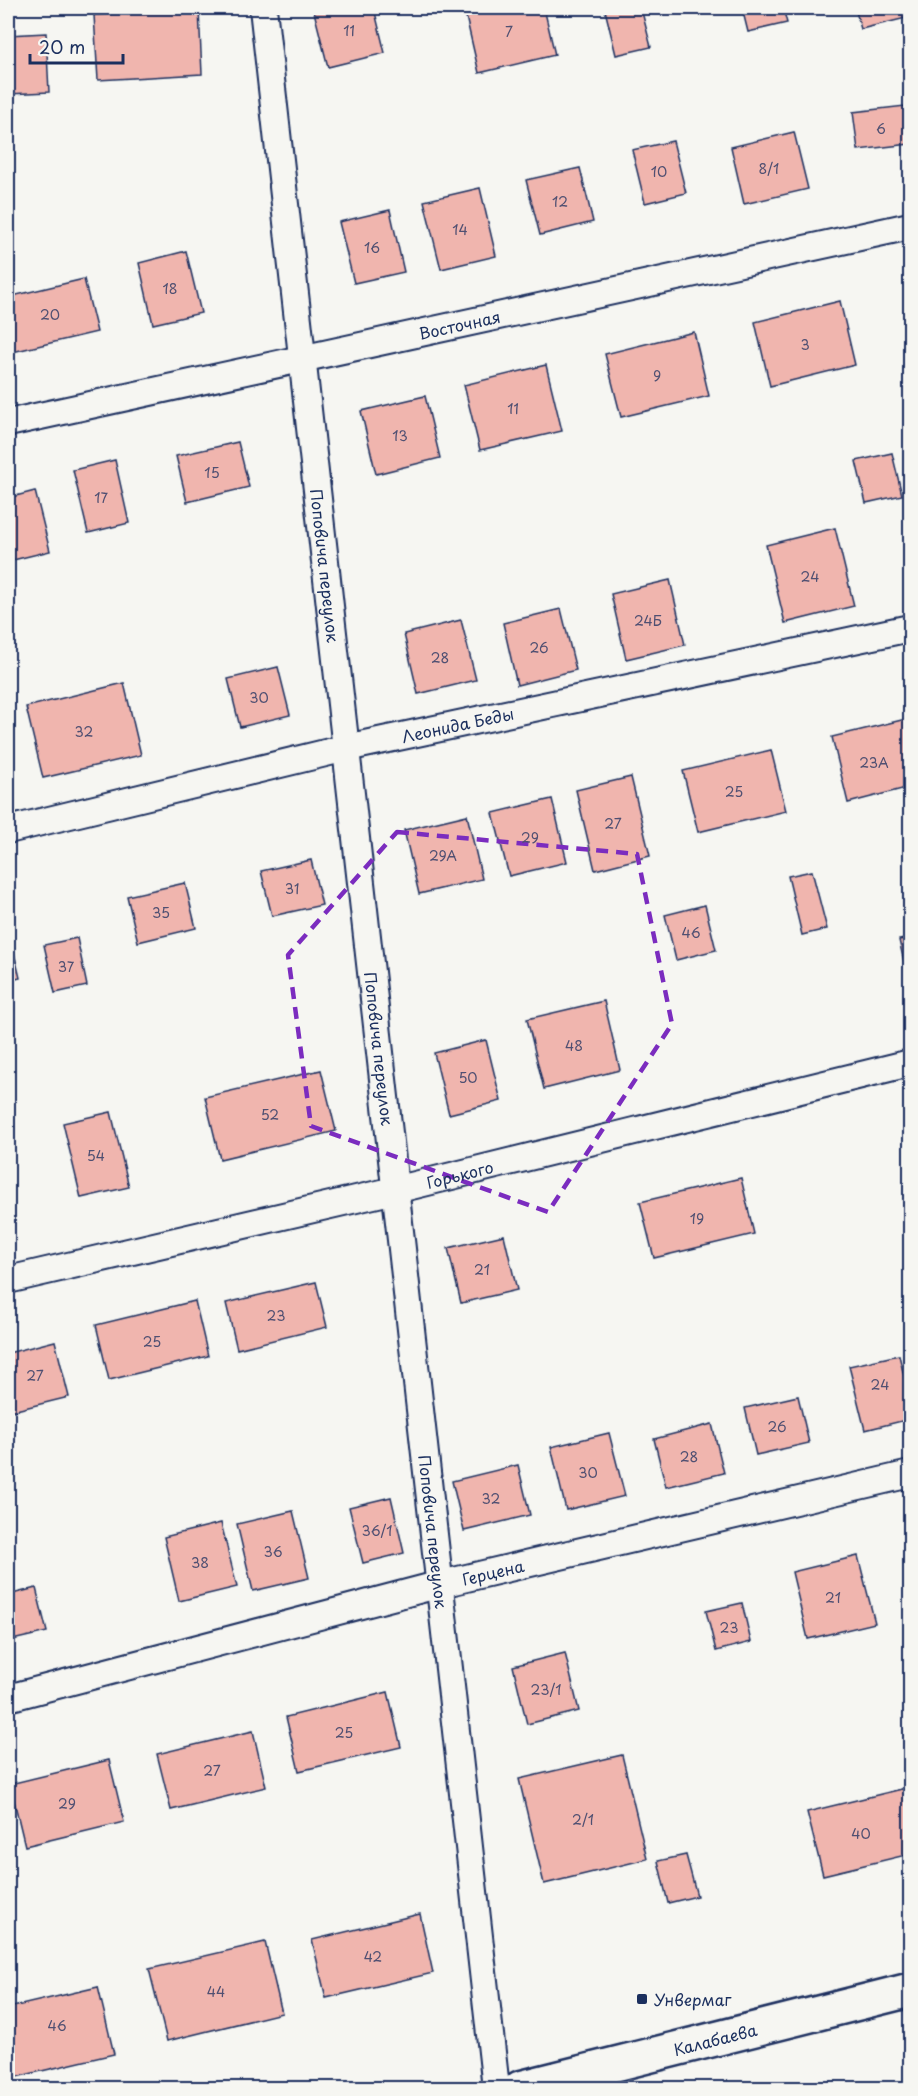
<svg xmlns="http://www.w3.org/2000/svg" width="918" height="2096" font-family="'Playpen Sans',sans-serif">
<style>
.building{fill:#f0b5ae;stroke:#1b2f5e;stroke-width:1.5}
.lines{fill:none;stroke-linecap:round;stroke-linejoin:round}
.street-casing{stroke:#1b2f5e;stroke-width:30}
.secondary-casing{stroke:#1b2f5e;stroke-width:38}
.street{stroke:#f6f6f2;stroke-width:26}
.secondary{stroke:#f6f6f2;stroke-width:33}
.marked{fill:none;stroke:#7b2cbf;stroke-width:4.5;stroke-dasharray:12 8;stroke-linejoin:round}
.poi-dot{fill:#1b2f5e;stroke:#f6f6f2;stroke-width:2}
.labels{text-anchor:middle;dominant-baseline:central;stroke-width:4.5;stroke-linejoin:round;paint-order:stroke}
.number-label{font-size:14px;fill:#505072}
.street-label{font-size:16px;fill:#1b2f5e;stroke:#f6f6f2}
.poi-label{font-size:16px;fill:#1b2f5e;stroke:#f6f6f2;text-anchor:start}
</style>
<rect width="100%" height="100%" fill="#f6f6f2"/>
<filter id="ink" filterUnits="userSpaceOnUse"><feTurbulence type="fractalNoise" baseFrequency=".0167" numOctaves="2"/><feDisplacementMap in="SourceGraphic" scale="12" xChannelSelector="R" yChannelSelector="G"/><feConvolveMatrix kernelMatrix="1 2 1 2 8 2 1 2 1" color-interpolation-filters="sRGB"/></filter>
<g filter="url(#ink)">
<g class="building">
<polygon points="313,8 374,8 385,53 328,67"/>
<polygon points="464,8 544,8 555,55 479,73"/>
<polygon points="614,8 641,8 651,47 616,55 605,10"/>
<polygon points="742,8 783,8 787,23 748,32"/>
<polygon points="855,8 908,8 910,17 861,29"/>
<polygon points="199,10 202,74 98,80 94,15"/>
<polygon points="46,33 49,92 8,94 8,35"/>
<polygon points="905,106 910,144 858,150 853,112"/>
<polygon points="794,132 808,189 744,204 731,147"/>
<polygon points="673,141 686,193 645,203 632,150"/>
<polygon points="580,168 593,222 540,235 526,180"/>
<polygon points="480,188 496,256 441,269 424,201"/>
<polygon points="390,210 404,272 354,283 339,222"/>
<polygon points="186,251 201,313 153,324 139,263"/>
<polygon points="84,279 97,332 8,353 8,297"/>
<polygon points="910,286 910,306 906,287"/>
<polygon points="840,301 855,365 770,386 755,322"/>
<polygon points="694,332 709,396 621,417 605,354"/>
<polygon points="546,365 562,431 480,450 464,385"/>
<polygon points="425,396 440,458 376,474 361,411"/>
<polygon points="238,442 249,487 187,502 176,456"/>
<polygon points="892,453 902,495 866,503 856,461"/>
<polygon points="115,460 129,523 88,533 73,470"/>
<polygon points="35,491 50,551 9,561 8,498"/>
<polygon points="835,528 854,606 785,623 766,545"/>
<polygon points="670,580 685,645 626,659 611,594"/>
<polygon points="561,609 576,670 517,685 503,623"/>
<polygon points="461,620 476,680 418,694 404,634"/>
<polygon points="278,667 290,715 240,727 228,679"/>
<polygon points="124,683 141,755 43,778 26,707"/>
<polygon points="910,718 910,787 848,803 832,737"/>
<polygon points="771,750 786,811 698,832 683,771"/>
<polygon points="631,777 650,856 595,870 576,790"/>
<polygon points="552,799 567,862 509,876 493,813"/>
<polygon points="467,815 482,879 419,894 404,830"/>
<polygon points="311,860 322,905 272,916 261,871"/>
<polygon points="812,871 827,929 802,935 788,876"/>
<polygon points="185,883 196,928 138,942 127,896"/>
<polygon points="705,905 716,950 676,960 665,915"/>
<polygon points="8,927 20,978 8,981"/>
<polygon points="77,938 87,986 55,993 44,945"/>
<polygon points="910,938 910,988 899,940"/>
<polygon points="604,1001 620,1070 544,1089 527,1019"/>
<polygon points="486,1040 501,1101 449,1114 434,1053"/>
<polygon points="321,1070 336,1131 220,1159 205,1097"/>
<polygon points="111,1112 129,1187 81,1198 63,1123"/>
<polygon points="741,1178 754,1234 654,1258 640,1202"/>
<polygon points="504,1235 517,1290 461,1303 448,1248"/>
<polygon points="316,1282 327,1327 237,1349 226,1303"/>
<polygon points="195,1301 208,1356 109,1380 96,1325"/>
<polygon points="55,1341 69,1397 8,1412 8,1353"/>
<polygon points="899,1355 910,1401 910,1419 865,1430 849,1366"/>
<polygon points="798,1396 809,1443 756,1455 745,1408"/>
<polygon points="712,1424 724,1473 666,1487 654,1439"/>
<polygon points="609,1433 625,1496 566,1510 551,1447"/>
<polygon points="518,1465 530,1515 464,1531 452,1481"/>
<polygon points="391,1497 404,1553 363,1563 349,1507"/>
<polygon points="293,1511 309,1578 253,1591 237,1524"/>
<polygon points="221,1523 237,1587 179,1601 164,1537"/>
<polygon points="858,1556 875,1623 808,1639 792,1572"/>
<polygon points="36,1588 47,1632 8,1641 8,1595"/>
<polygon points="742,1603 751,1642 716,1651 706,1611"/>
<polygon points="565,1653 579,1711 527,1724 513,1666"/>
<polygon points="388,1692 401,1747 299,1771 286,1717"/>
<polygon points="253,1731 266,1787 171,1810 157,1754"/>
<polygon points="622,1755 647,1859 544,1884 519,1779"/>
<polygon points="109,1760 124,1822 25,1846 10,1784"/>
<polygon points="906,1788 910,1805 910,1854 823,1875 807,1812"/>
<polygon points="686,1855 697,1896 668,1903 658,1861"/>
<polygon points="420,1914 433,1973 326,1998 312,1940"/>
<polygon points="265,1942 282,2013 167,2041 149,1969"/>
<polygon points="98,1987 114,2054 16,2077 8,2042 8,2008"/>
</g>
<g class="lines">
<g class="street-casing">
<g id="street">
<path id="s1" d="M263 8 496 2088"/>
<path id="s2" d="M8 423 910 226"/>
<path id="s3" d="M8 830 346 748 910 628"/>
<path id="s4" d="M8 1280 395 1190 910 1063"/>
<path id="s5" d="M8 1698 441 1584 910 1474"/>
</g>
</g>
<g class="secondary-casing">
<g id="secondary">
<path id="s6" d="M520 2088 910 1990"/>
</g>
</g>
<use href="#street" class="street"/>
<use href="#secondary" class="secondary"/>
</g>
</g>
<path class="marked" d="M397 832 637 854 672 1024 548 1212 311 1126 288 955Z"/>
<rect class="poi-dot" x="636" y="1993" width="12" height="12" rx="3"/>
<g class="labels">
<g class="number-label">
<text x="349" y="30">11</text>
<text x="509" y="31">7</text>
<text x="881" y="128">6</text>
<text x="769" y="168">8/1</text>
<text x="659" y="171">10</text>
<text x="560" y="201">12</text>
<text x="460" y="229">14</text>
<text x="372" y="247">16</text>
<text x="170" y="288">18</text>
<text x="50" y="314">20</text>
<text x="805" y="344">3</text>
<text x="657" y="375">9</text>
<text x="513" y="408">11</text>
<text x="400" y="435">13</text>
<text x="212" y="472">15</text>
<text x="101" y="497">17</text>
<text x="810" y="576">24</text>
<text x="648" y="620">24Б</text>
<text x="539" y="647">26</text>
<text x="440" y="657">28</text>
<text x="259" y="697">30</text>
<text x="84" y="731">32</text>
<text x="874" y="762">23А</text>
<text x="734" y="791">25</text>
<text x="613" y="823">27</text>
<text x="530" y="837">29</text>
<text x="443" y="855">29А</text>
<text x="292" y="888">31</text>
<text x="161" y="912">35</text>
<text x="691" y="932">46</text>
<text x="66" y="966">37</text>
<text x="574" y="1045">48</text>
<text x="468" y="1077">50</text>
<text x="270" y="1114">52</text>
<text x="96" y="1155">54</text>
<text x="697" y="1218">19</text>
<text x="482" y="1269">21</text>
<text x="276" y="1315">23</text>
<text x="152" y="1341">25</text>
<text x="35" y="1375">27</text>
<text x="880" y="1384">24</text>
<text x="777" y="1426">26</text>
<text x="689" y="1456">28</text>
<text x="588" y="1472">30</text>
<text x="491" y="1498">32</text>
<text x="377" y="1530">36/1</text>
<text x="273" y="1551">36</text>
<text x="200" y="1562">38</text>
<text x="833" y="1597">21</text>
<text x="729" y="1627">23</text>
<text x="546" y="1689">23/1</text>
<text x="344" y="1732">25</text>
<text x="212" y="1770">27</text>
<text x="67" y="1803">29</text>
<text x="583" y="1819">2/1</text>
<text x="861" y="1833">40</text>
<text x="373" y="1956">42</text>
<text x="216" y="1991">44</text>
<text x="57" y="2025">46</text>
</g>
<g class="street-label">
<text stroke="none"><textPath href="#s2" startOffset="462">Восточная</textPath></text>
<text stroke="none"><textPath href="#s1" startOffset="561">Поповича переулок</textPath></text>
<text stroke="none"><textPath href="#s3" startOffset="462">Леонида Беды</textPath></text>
<text stroke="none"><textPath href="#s1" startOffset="1047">Поповича переулок</textPath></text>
<text stroke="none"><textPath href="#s4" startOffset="464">Горького</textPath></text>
<text stroke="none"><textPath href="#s1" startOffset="1533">Поповича переулок</textPath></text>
<text stroke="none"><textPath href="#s5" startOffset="501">Герцена</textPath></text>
<text stroke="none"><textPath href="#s6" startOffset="201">Калабаева</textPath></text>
</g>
<g class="poi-label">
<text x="654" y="1999">Унвермаг</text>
</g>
</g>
<rect width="918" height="2096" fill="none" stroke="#f6f6f2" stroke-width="30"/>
<rect x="15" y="15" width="888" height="2066" fill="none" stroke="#1b2f5e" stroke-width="2" filter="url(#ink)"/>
<path d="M30 54v9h93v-9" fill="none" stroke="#1b2f5e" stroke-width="3"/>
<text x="39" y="54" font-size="18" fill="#1b2f5e" stroke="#f6f6f2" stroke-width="4.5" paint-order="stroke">20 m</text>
</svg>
